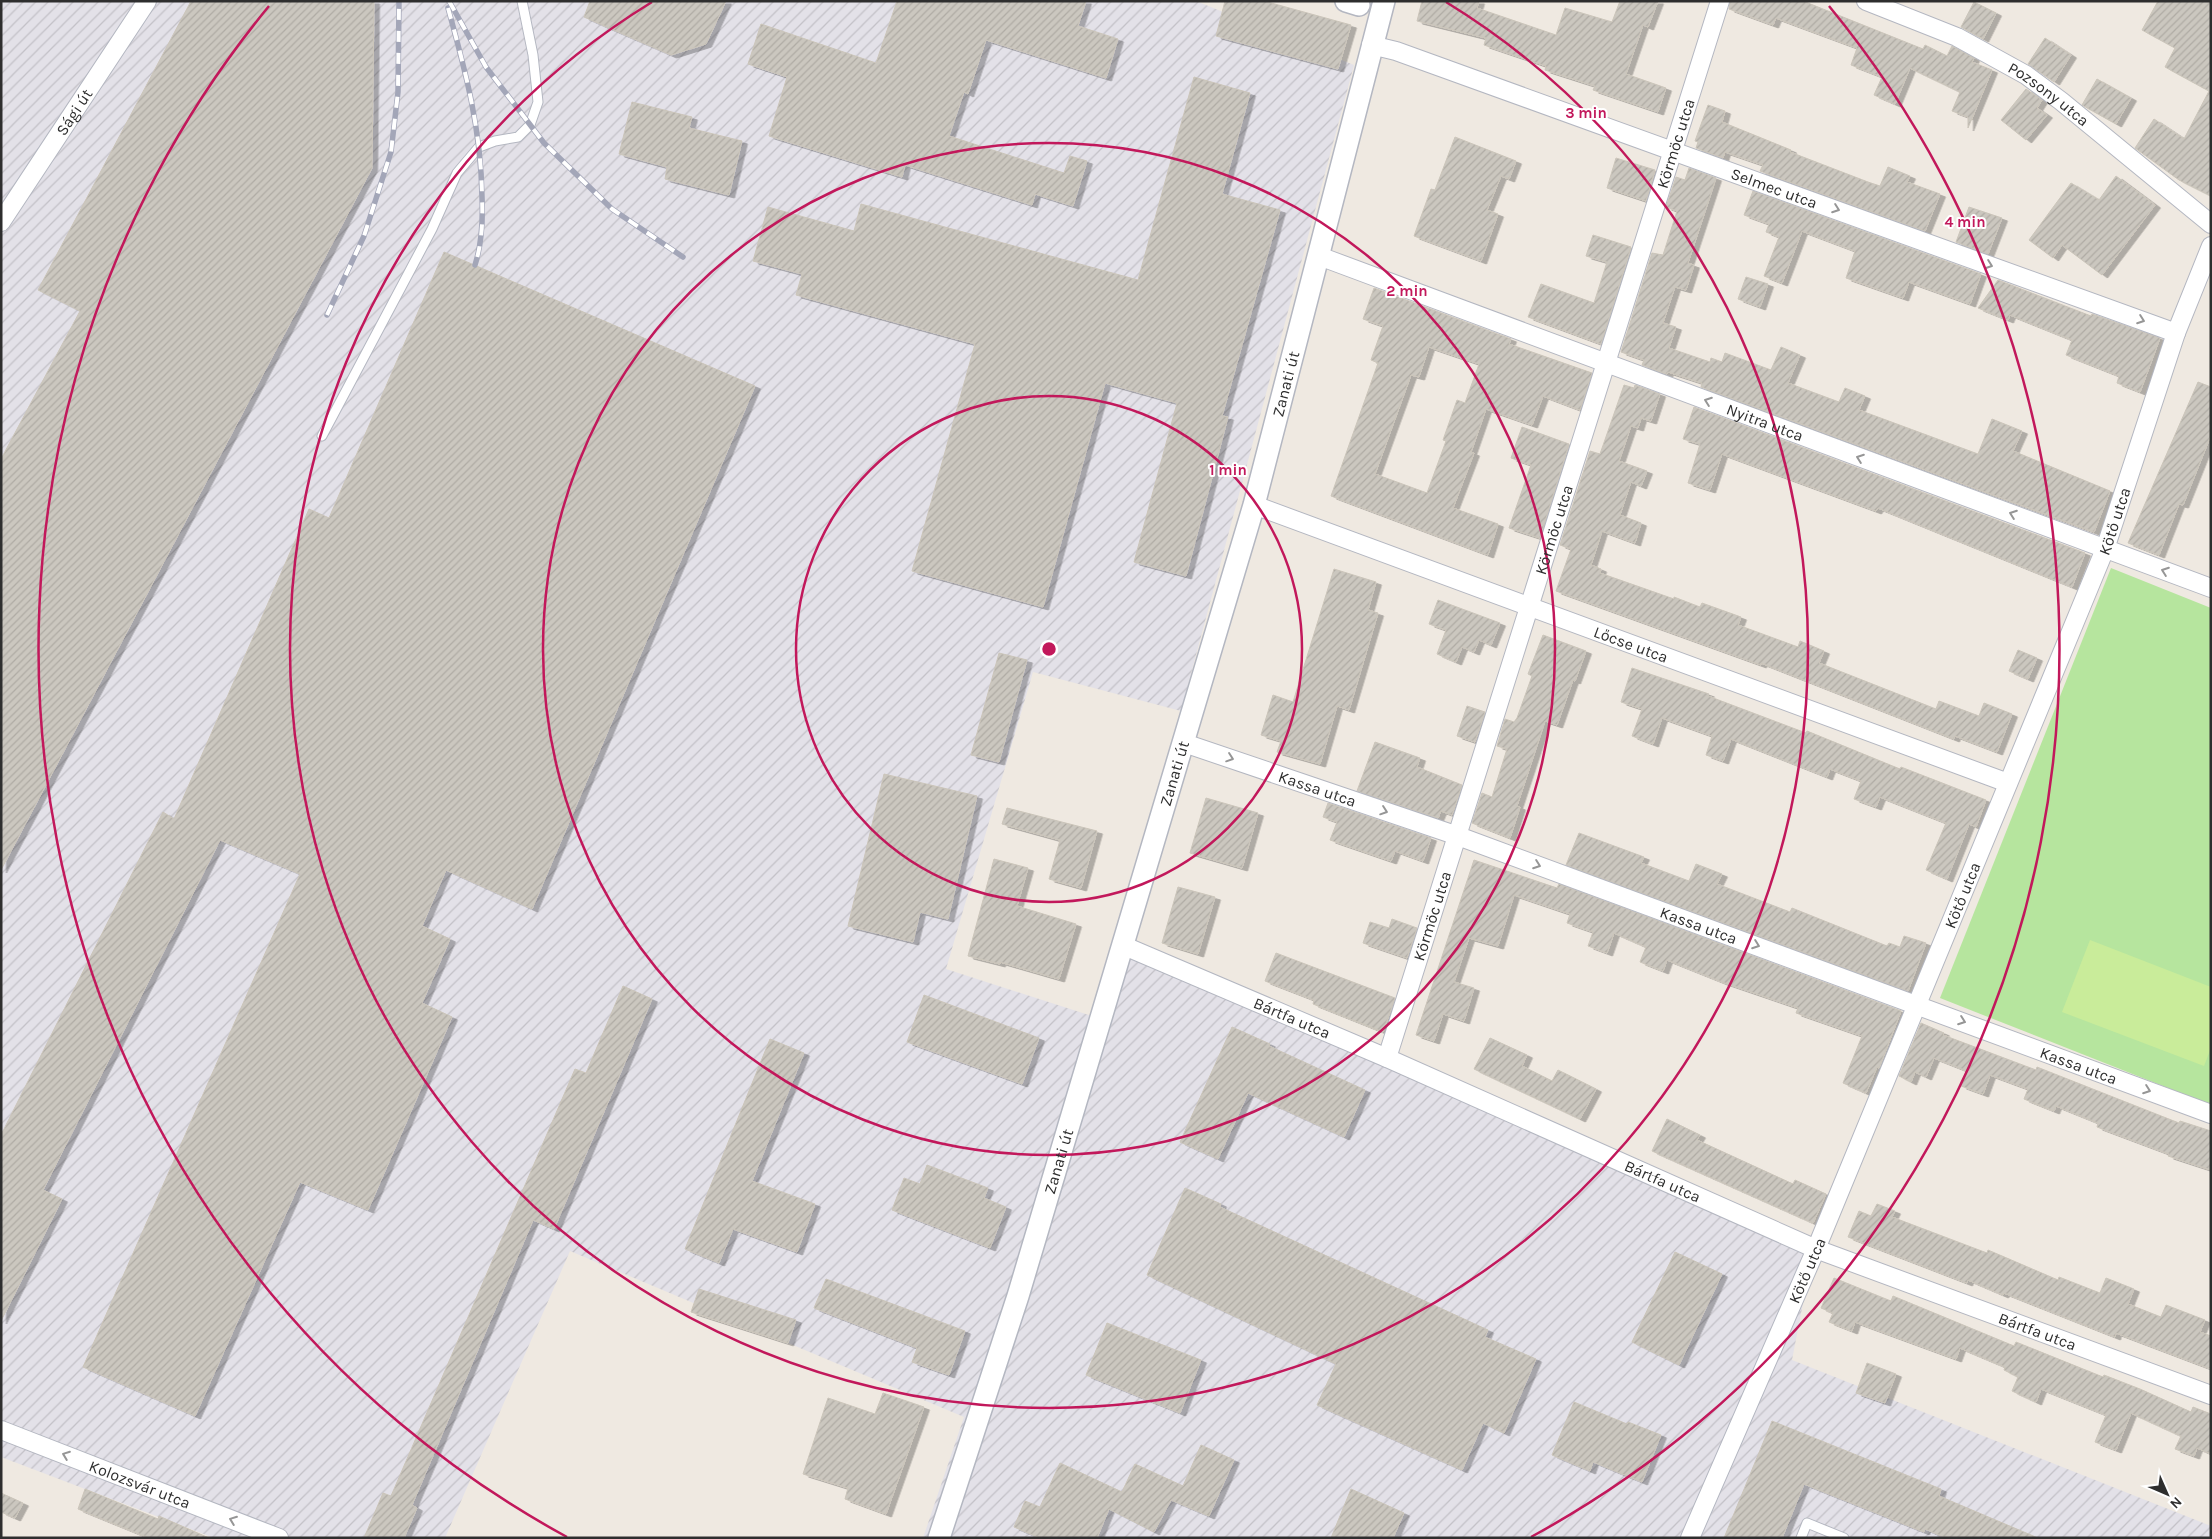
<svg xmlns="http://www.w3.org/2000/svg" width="2212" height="1539" font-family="Karla,sans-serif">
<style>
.industrial{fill:url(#industrial-furrows)}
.grass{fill:#b6e59e}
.pitch{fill:#c9ec9a}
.building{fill:url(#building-hatch);stroke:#cbc5ba;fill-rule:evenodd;filter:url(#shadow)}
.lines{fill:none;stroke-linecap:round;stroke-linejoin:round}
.service-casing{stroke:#b4b7c1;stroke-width:11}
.minor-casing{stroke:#b4b7c1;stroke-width:20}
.tertiary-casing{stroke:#b4b7c1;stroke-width:24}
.service{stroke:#fff;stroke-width:9}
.minor{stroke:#fff;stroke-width:18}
.tertiary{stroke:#fff;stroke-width:21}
.rail-casing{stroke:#a3a6b8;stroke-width:5.5}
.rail{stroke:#fff;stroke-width:4;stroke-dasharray:11;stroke-linecap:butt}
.oneway{stroke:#969696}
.ring{fill:none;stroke:#c2185b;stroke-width:2.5}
.labels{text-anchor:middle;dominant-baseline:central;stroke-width:4;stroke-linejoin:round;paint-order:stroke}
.street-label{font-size:16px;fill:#2e2e2e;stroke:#fff}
.centre{fill:#c2185b;stroke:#fff;stroke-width:2.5}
.ring-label{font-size:15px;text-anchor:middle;font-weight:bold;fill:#c2185b;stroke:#fff;stroke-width:4;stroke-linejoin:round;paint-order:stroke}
</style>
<defs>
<pattern id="industrial-furrows" width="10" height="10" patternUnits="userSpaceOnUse" patternTransform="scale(1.25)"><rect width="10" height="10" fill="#e3e1e8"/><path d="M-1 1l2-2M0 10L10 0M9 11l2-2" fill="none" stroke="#c3c1c7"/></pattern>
<pattern id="building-hatch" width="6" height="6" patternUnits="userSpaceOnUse" patternTransform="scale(1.25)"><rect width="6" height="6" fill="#cbc7bf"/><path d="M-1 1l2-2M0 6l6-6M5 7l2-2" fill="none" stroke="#afaba4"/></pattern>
<filter id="shadow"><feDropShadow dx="5.5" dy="3" stdDeviation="0" flood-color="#0004"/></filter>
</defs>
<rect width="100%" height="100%" fill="#efe9e1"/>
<polygon class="industrial" points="1,1 1196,1 1354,65 1181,711 1033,672 946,969 1095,1017 1117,950 1813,1252 1792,1360 2211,1526 2211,1538 923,1538 964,1417 570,1251 445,1538 214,1538 1,1457"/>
<polygon class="grass" points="2111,568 2211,608 2211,1105 1940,998"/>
<polygon class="pitch" points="2090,940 2211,987 2211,1048 2204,1066 2062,1012"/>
<g class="building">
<polygon points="191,1 374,1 372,168 1,870 1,459 80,311 38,290"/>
<polygon points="590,1 726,1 706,44 671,55 584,17"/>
<polygon points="897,1 1086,1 1078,26 1118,39 1106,78 986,40 968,94 964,92 949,136 1064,173 1070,156 1087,161 1073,206 1035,194 1032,205 905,165 902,177 769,136 787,77 748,64 761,24 876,63"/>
<polygon points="1225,1 1264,1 1351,25 1338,69 1216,36"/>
<polygon points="1422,1 1479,1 1477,8 1556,35 1565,8 1612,22 1620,1 1658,1 1648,27 1643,25 1626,74 1666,88 1658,112 1593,90 1595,86 1545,70 1546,66 1484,45 1486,38 1417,21"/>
<polygon points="1730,1 1803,1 1923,49 1925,45 1947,56 1952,46 1974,58 1972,62 1992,70 1968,128 1968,117 1952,111 1960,92 1910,68 1895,104 1874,95 1882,77 1851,65 1857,48 1776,18 1773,25 1729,9"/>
<polygon points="2158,1 2211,1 2211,196 2179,180 2135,148 2154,119 2184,139 2209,91 2165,67 2175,48 2142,30"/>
<polygon points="1974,2 1996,13 1983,39 1961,27"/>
<polygon points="2045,38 2071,55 2054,82 2028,64"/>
<polygon points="1194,77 1250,93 1222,194 1280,210 1222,416 1228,417 1186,576 1134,562 1177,403 1105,383 1043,607 912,571 975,344 796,295 802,274 753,261 768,207 854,231 861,204 1138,280"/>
<polygon points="2097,79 2131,98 2116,124 2082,105"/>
<polygon points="2026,89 2042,100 2037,108 2047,115 2026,140 2001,120"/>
<polygon points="632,102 692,117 689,128 742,141 729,195 665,179 667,167 619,154"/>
<polygon points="1708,105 1725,111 1722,122 1791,150 1790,152 1868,182 1880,186 1888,167 1910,176 1907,182 1940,194 1925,231 1760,171 1763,165 1725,152 1723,158 1696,148 1698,142 1695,141"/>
<polygon points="1455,137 1516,161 1509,179 1501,176 1487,210 1498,214 1481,261 1414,236 1431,189 1435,190"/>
<polygon points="1616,158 1655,170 1646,201 1607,188"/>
<polygon points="1689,168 1716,178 1688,263 1694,265 1686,290 1675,287 1663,323 1676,327 1669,348 1710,362 1711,358 1722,362 1725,353 1771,370 1781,347 1800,355 1788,383 1839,402 1845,388 1865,396 1859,410 1978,454 1992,419 2022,431 2013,451 2110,491 2094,532 1701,387 1702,383 1668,372 1667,374 1642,365 1644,360 1621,352 1652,253 1663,255 1677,211 1666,207 1676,177 1685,180"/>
<polygon points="2116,176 2155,205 2102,275 2062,245 2053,258 2029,240 2071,183 2099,200"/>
<polygon points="1753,191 1981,274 1970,304 1909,282 1903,298 1846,278 1855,251 1802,231 1782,283 1764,276 1779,237 1766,232 1769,224 1744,215"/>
<polygon points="1969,207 2002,218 1988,254 1956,242"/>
<polygon points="1593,235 1631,247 1601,344 1528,317 1541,284 1594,303 1607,262 1586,256"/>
<polygon points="444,252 755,386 532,909 446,870 422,926 450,939 422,1003 452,1017 368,1210 300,1182 195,1416 83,1367 300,874 220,840 43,1190 62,1199 1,1321 1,1135 163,812 174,819 309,509 329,518"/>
<polygon points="1746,277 1768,284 1760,307 1738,299"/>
<polygon points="1998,280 2091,316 2092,314 2160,338 2140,392 2117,383 2119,376 2066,355 2072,340 2010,315 2008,320 1978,308"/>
<path d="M1374 288 1511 339 1509 344 1592 373 1580 410 1543 396 1532 425 1486 409 1471 452 1474 453 1453 508 1498 524 1488 555 1331 496 1378 363 1371 360 1383 326 1363 319ZM1429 347 1479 364 1465 403 1457 400 1443 440 1446 441 1427 493 1375 474 1411 375 1419 377Z"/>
<polygon points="2198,382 2211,387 2211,435 2183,505 2179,504 2159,555 2128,543"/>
<polygon points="1624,385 1634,388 1635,385 1660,394 1651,421 1641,418 1638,428 1631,426 1619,461 1647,471 1641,486 1631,482 1620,515 1641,523 1635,543 1602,531 1591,565 1601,569 1600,573 1674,599 1674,597 1700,607 1702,603 1741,617 1738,625 1798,647 1800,641 1824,651 1819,663 1936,709 1939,701 1979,716 1984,703 2012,714 1997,752 1955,736 1954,739 1761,663 1761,665 1556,591 1571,549 1560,545 1590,451 1600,454"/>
<polygon points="1694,407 2085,553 2072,587 1878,508 1876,511 1722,454 1710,490 1688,483 1700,444 1683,439"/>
<polygon points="1522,427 1569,444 1540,538 1509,528 1531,465 1511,458"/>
<polygon points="1334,569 1376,582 1368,610 1378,613 1349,710 1337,706 1320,764 1277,752 1281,741 1261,735 1273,695 1293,702"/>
<polygon points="1438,600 1500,623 1491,645 1479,640 1474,652 1462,647 1456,662 1437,654 1446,630 1429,624"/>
<polygon points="1543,635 1586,651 1575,681 1573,680 1557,725 1545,721 1517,806 1520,807 1510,838 1472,823 1482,793 1492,797 1507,749 1497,746 1505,719 1514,722 1517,718 1532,676 1528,674"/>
<polygon points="2018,650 2037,658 2028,679 2009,671"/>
<polygon points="999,653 1027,660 999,762 971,755"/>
<polygon points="1632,668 1709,694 1708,696 1806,733 1807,731 1900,769 1901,767 1986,800 1976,827 1969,824 1947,879 1926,870 1946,823 1880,797 1876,807 1854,799 1861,781 1830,769 1827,777 1731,739 1723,761 1706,755 1712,736 1662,718 1653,744 1632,736 1642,709 1621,702"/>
<polygon points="1467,706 1485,712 1475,742 1457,736"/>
<polygon points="1375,742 1420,758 1417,767 1462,785 1452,815 1441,811 1438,818 1357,791"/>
<polygon points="884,774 977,796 948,919 920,912 913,942 848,926"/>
<polygon points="1206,798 1258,813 1242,868 1190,853"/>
<polygon points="1328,803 1431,838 1423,861 1395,851 1391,861 1330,840 1337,822 1323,817"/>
<polygon points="1007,808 1097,831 1081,888 1049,879 1060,840 1002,824"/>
<polygon points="1579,833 1644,857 1641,863 1689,881 1696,864 1722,874 1717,884 1790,912 1792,908 1887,946 1889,943 1900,947 1904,936 1926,943 1908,991 1566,865"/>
<polygon points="994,859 1028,868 1017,906 1076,924 1059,979 1000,962 1000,964 968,956"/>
<polygon points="1474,860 1557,888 1559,884 1901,1011 1879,1068 1877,1067 1866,1093 1843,1083 1862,1036 1796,1013 1798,1008 1722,982 1667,960 1663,971 1640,962 1646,947 1614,933 1607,953 1588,946 1593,932 1567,923 1570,914 1514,895 1498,946 1469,938 1454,982 1474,988 1464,1021 1443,1014 1434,1041 1416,1035"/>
<polygon points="1178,887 1215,897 1198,954 1162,943"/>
<polygon points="1392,919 1417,928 1407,958 1363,943 1370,922 1389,928"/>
<polygon points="1276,953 1395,998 1383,1032 1313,1004 1314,1000 1265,981"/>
<polygon points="623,986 652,999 554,1229 533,1220 412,1505 417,1508 404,1538 364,1538 383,1493 391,1496 575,1069 586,1073"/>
<polygon points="924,995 1039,1038 1022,1084 907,1042"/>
<polygon points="1921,1023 1944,1033 1943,1035 2036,1070 2037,1067 2179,1123 2180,1121 2211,1131 2211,1170 2168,1156 2169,1154 2097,1127 2098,1123 2056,1106 2054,1111 2024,1099 2028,1089 1990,1075 1983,1094 1961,1086 1967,1071 1934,1058 1926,1077 1915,1072 1911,1082 1899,1076"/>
<polygon points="1232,1027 1270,1044 1269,1046 1365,1090 1344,1137 1248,1093 1218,1159 1180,1142"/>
<polygon points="1490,1038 1527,1055 1522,1066 1552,1081 1558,1070 1596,1089 1580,1119 1474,1069"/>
<polygon points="770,1039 804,1053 752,1181 815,1204 797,1252 733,1229 719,1263 685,1249"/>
<polygon points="1667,1119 1700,1135 1697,1140 1793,1184 1795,1180 1826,1194 1813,1223 1652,1151"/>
<polygon points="927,1165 988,1188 984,1198 1006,1207 990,1248 892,1210 904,1178 920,1184"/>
<polygon points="1185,1188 1221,1204 1220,1207 1488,1330 1485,1337 1536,1359 1504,1433 1483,1423 1462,1470 1317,1405 1336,1364 1147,1275"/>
<polygon points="1877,1204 1895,1211 1892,1217 1987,1253 1988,1250 2058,1280 2059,1277 2100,1293 2106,1278 2134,1289 2128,1304 2161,1317 2166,1305 2205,1320 2200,1332 2211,1336 2211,1369 2116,1333 2115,1337 2004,1293 2003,1295 1968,1280 1967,1283 1848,1237 1859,1211 1871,1216"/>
<polygon points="1675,1252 1722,1274 1679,1365 1632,1342"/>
<polygon points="1834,1278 1891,1301 1893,1296 2014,1346 2016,1342 2103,1377 2104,1375 2140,1389 2191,1412 2193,1407 2211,1414 2211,1454 2197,1448 2194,1456 2175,1449 2181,1436 2131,1413 2116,1450 2095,1442 2106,1415 2041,1389 2036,1402 2012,1391 2018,1377 2004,1370 2005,1367 1960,1348 1956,1359 1855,1322 1852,1331 1829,1322 1833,1313 1821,1308"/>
<polygon points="826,1279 965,1331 949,1375 912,1362 917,1348 814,1308"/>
<polygon points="699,1289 796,1320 788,1343 691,1312"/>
<polygon points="1107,1323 1201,1360 1180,1413 1086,1375"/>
<polygon points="1867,1363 1896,1374 1885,1403 1856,1393"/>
<polygon points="883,1393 924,1407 886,1514 845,1499 848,1488 803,1474 828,1398 875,1414"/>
<polygon points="1574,1402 1627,1424 1628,1422 1661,1435 1642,1482 1593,1462 1590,1471 1552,1455"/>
<polygon points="1772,1421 1941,1489 1939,1496 2038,1538 1946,1538 1925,1529 1924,1532 1804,1484 1782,1538 1724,1538"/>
<polygon points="1201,1445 1234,1460 1209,1516 1171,1500 1154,1532 1109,1509 1097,1538 1040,1538 1014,1527 1025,1501 1040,1507 1060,1463 1122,1492 1135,1464 1183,1486"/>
<polygon points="85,1489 158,1519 159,1516 209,1538 149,1538 78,1509"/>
<polygon points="1351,1489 1404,1513 1393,1538 1331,1538"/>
<polygon points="1,1493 23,1503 15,1518 1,1512"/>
</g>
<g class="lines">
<g class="service-casing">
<g id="service">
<polyline points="322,436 432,229 457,173 479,147 495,141 518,137 530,125 538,102 533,55 522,1"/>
<polyline points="1801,1538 1807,1523 1844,1538"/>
</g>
</g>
<g class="minor-casing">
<g id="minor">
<path id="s1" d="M1866 1 1957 37 2026 75 2061 101 2211 224"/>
<path id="s2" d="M1371 45 1396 51 2176 333"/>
<path id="s3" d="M1 222 147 1"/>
<path id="s4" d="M1319 256 2211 588"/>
<path id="s5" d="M1254 505 2008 783"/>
<path id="s6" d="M1184 743 1458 836 2211 1114"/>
<path id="s7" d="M1122 945 1387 1058 1816 1249 2211 1395"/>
<path id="s8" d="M1387 1058 1720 1"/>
<path id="s9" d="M1 1430 279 1538"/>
<path id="s10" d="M1690 1538 1816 1249 2105 549 2176 333 2211 246"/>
</g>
</g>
<g class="tertiary-casing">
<g id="tertiary">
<polyline points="1346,1 1359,5"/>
<path id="s11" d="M939 1538 1018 1296 1254 505 1384 1"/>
</g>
</g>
<use href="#service" class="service"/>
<use href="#minor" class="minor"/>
<use href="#tertiary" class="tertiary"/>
<g class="rail-casing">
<g id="rail">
<polyline points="449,1 486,67 544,143 612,209 683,257"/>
<path d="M448 8C466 73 481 129 482 197 483 220 482 243 475 265"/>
<polyline points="327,315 364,236 391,152 398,92 399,1"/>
</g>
</g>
<use href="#rail" class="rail"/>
</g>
<defs><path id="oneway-chevron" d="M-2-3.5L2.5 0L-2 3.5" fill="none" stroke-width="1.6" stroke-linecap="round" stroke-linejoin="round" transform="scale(1.25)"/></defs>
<g class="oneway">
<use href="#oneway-chevron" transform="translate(1836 209) rotate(20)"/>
<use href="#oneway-chevron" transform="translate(1989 265) rotate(20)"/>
<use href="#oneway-chevron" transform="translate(2141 320) rotate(20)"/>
<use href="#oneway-chevron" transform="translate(1708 401) rotate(-160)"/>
<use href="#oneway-chevron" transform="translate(1860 458) rotate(-160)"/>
<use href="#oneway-chevron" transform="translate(2013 514) rotate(-160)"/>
<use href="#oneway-chevron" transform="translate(2165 571) rotate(-160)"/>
<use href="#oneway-chevron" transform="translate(1230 758) rotate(19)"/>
<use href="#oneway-chevron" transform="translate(1384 811) rotate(19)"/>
<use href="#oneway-chevron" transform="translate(1537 865) rotate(20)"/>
<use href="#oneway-chevron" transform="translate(1756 945) rotate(20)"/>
<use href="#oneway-chevron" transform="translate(1962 1021) rotate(20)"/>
<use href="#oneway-chevron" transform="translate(2147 1090) rotate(20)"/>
<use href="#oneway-chevron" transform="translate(66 1455) rotate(-159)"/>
<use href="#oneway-chevron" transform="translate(233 1520) rotate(-159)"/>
</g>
<g class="ring">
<circle cx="1049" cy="649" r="253"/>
<circle cx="1049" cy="649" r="506"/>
<path d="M1446 2A759 759 0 1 1 652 2"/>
<path d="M567 1537A1011 1011 0 0 1 269 6M1829 6A1011 1011 0 0 1 1531 1537"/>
</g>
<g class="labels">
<g class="street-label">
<text stroke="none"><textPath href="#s1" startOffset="206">Pozsony utca</textPath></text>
<text stroke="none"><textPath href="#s3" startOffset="132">Sági út</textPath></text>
<text stroke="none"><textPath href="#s8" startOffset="959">Körmöc utca</textPath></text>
<text stroke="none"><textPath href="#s2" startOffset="428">Selmec utca</textPath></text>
<text stroke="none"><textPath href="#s11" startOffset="1205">Zanati út</textPath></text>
<text stroke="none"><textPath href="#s4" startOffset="476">Nyitra utca</textPath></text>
<text stroke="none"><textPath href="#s10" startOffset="1102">Kötő utca</textPath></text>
<text stroke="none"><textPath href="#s8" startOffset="554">Körmöc utca</textPath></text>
<text stroke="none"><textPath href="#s5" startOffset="402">Lőcse utca</textPath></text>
<text stroke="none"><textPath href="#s11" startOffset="800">Zanati út</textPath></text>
<text stroke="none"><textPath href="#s6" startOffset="141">Kassa utca</textPath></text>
<text stroke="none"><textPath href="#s10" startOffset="698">Kötő utca</textPath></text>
<text stroke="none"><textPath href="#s8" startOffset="149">Körmöc utca</textPath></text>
<text stroke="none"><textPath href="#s6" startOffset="546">Kassa utca</textPath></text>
<text stroke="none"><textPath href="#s7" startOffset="185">Bártfa utca</textPath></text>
<text stroke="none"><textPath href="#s6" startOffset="951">Kassa utca</textPath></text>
<text stroke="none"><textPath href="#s11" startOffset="395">Zanati út</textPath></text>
<text stroke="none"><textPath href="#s7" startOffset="590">Bártfa utca</textPath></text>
<text stroke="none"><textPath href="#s10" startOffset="292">Kötő utca</textPath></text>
<text stroke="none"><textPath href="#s7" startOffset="994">Bártfa utca</textPath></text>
<text stroke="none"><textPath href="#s9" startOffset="149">Kolozsvár utca</textPath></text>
</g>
</g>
<circle cx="1049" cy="649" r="8" class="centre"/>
<g class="ring-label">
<text x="1586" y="118">3 min</text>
<text x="1965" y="227">4 min</text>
<text x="1407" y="296">2 min</text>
<text x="1228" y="475">1 min</text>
</g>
<rect width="2212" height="1539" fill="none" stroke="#2e2e2e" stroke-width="5"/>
<g transform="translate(2167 1494) rotate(135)" stroke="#ffffff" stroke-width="4" paint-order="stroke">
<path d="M0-4L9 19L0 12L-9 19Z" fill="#2e2e2e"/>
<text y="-8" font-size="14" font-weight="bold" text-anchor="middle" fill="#2e2e2e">N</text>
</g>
</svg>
